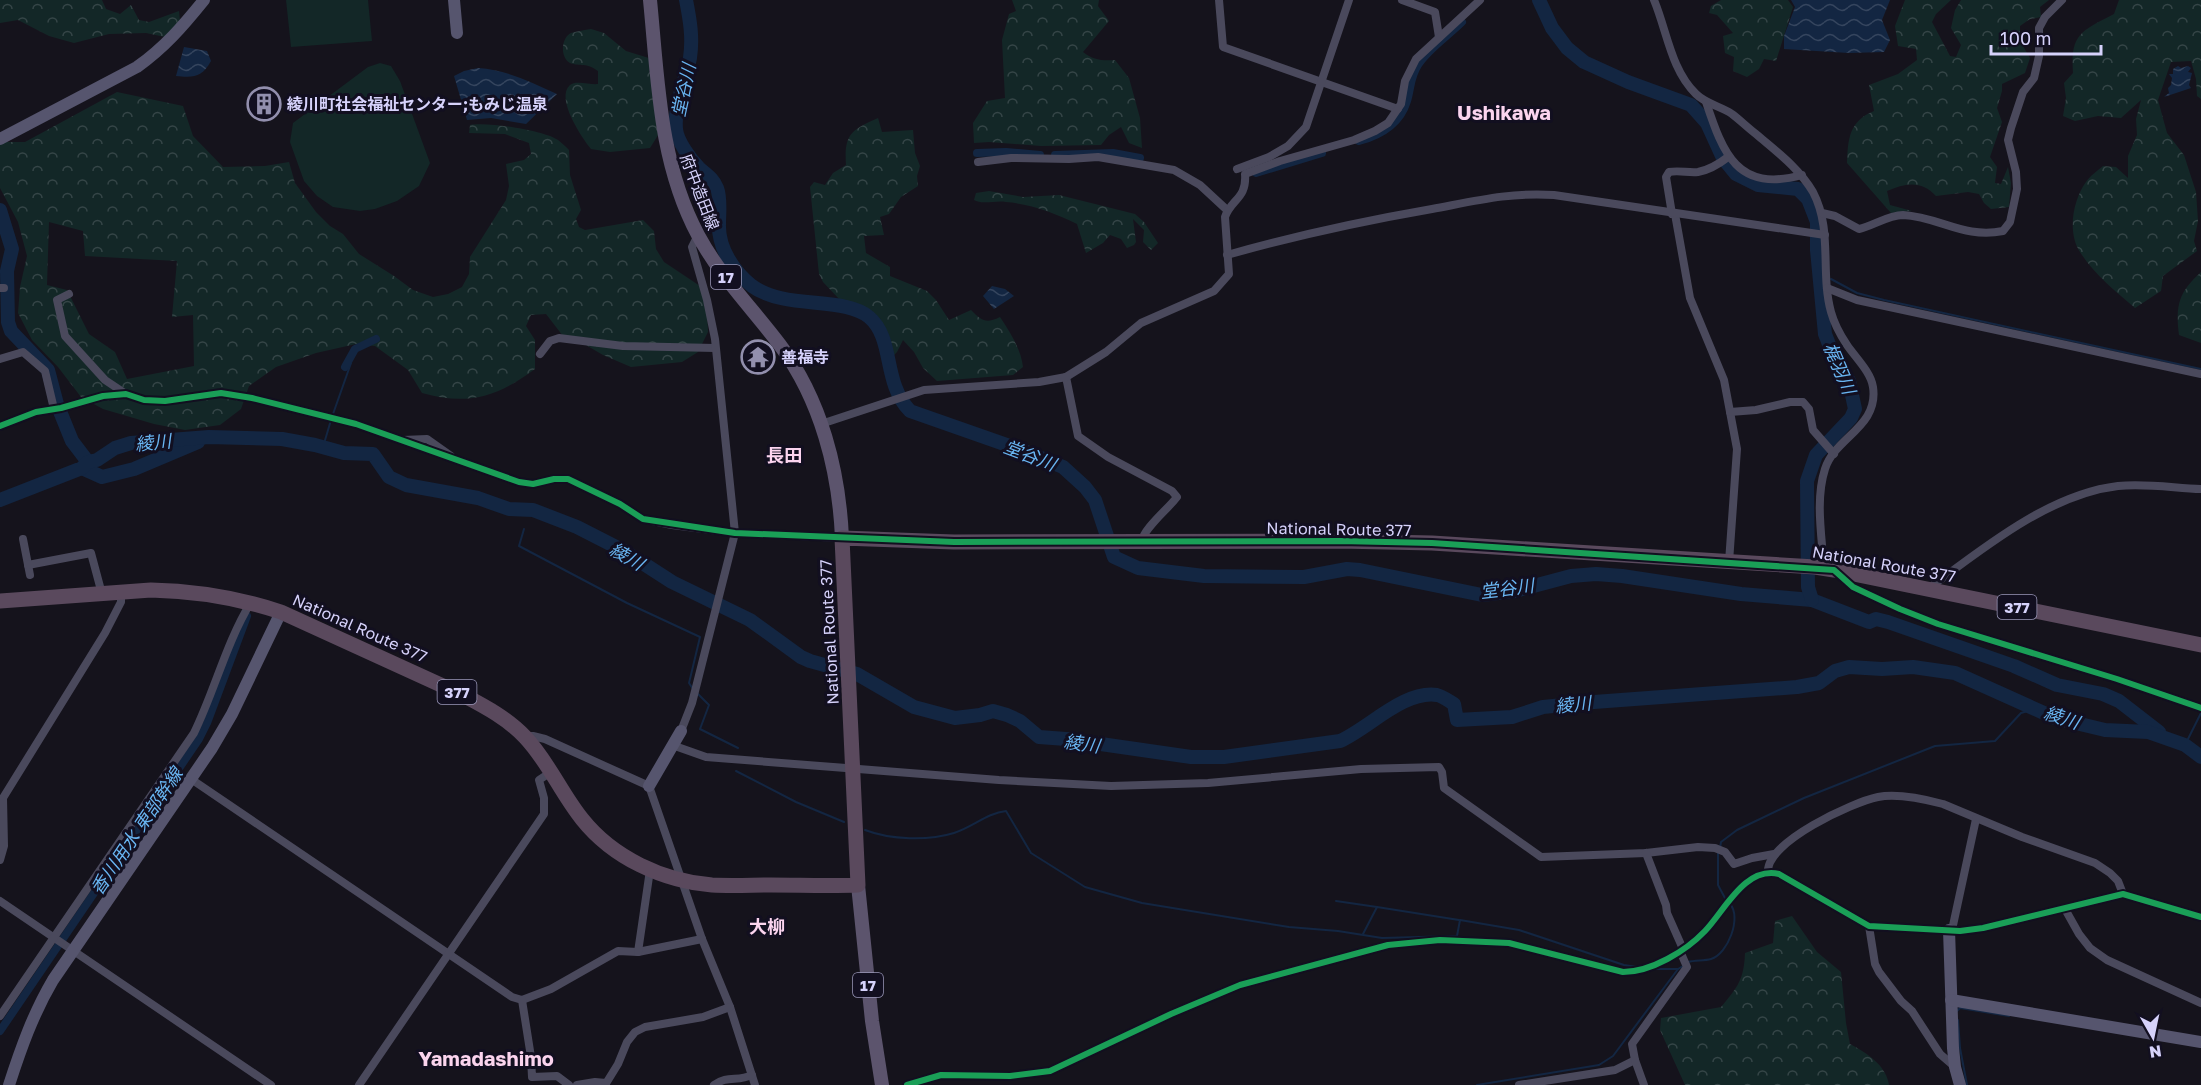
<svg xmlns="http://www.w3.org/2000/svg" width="2201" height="1085" font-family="'Golos Text','Noto Sans JP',sans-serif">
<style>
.green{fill:#132727}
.forest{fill:url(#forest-crowns);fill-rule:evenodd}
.water{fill:url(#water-waves)}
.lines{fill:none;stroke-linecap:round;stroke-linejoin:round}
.stream{stroke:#132642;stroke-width:2}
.canal{stroke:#132642;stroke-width:8}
.river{stroke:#132642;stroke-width:14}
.street{stroke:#4a495c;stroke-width:8}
.secondary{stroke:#56556e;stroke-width:12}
.primary{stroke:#5c546d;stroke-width:14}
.highway{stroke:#5a495d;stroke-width:15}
.cycleway-casing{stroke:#120f20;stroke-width:10}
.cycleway{stroke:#1a9f57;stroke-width:6}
.labels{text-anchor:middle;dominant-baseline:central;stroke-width:6;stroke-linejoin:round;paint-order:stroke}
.shield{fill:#120f20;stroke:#9b98b9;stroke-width:1.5}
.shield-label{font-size:15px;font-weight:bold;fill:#d6d2fb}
.poi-label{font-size:16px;font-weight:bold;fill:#d6d2fb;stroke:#120f20;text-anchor:start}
.street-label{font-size:16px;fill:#d6d2fb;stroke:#120f20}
.water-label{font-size:18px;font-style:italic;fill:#69b5f2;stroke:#120f20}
.neighbourhood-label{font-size:18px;font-weight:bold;fill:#fbd4ee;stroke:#120f20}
.quarter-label{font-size:20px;font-weight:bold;fill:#fbd4ee;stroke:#120f20}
</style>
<defs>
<pattern id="forest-crowns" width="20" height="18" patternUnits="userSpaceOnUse" patternTransform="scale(1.5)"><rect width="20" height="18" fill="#132727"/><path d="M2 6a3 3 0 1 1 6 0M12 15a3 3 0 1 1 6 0" fill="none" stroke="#354547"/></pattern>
<pattern id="water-waves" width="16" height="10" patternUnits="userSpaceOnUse" patternTransform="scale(1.5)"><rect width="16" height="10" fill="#132642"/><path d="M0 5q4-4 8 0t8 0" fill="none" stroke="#35455e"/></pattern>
</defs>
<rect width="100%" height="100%" fill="#15131c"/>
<g class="green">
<polygon points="286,0 368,0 372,41 291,47"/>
<polygon points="380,63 391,66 400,81 430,163 419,186 397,201 375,209 360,211 333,207 317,196 304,181 290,142 293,123 368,67"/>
</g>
<g class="forest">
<polygon points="0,0 102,0 106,9 120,14 131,5 139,20 149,22 179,11 180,21 165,37 146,33 109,34 74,43 49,36 18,20 0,23"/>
<path d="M1012 0H1099L1098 6 1109 21 1083 52C1093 60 1102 61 1115 60L1129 78 1140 118 1142 148 1129 143 1121 127 1109 135 1101 145 1041 146 989 142 974 143 973 123 987 101 1005 98 1002 40 1009 14 1016 11Z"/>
<polygon points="1721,0 1788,0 1793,7 1776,61 1764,59 1759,69 1747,77 1733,71 1734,57 1725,53 1723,36 1733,33 1717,15 1709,13 1711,6"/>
<path d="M1905 0H1951L1936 14 1932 22 1950 56 1956 57 1961 45 1951 28 1955 10 1961 0H2049L2040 7 2041 17 2030 19 2020 26V41L2030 58 2025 73 2002 84V91L1997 108 2002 122 1990 157 1997 167 1995 183 2001 184 2008 167 2011 183 2009 207 1991 209 1984 203 1979 194 1968 192 1936 196C1922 180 1905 183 1887 191L1890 205 1912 211 1891 213 1847 163C1848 139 1849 121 1874 111L1869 85 1898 74 1917 60 1916 49 1898 46 1895 26Z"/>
<path d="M2119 0H2201V99L2197 96 2196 79 2191 61 2171 62 2158 100 2167 133 2184 155 2196 192 2198 221 2194 241 2197 251 2163 276 2161 291 2135 308C2115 291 2094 274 2080 252 2067 232 2073 200 2086 182 2090 176 2097 171 2103 166L2116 167 2128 178V156L2137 135 2136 119 2141 100 2121 118 2098 116 2075 121 2063 116 2066 98 2064 83 2073 73C2070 33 2082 31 2114 14Z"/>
<path d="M591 29 604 33 626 51 652 59 660 132 650 148 610 152 591 149C582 138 555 98 570 85 576 80 590 85 598 84V71C586 62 581 67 570 63 560 57 561 38 571 33 577 31 585 30 591 29Z"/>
<path d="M117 92 183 106 193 136 223 167 265 166 289 162 295 183 316 212 330 226 343 234 359 254 394 276 413 290 433 297 448 294 462 287 469 274 470 257 506 200 509 186 506 164 524 160 531 154 529 143 505 134 469 133 470 125C489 122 543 130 558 140 562 143 566 147 569 150L570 175 581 210 576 219 579 227 585 230 643 220 654 231 656 249 664 262 700 286 707 309 708 332 698 352 682 362 631 367 603 355 579 341 563 336 546 314 531 315 526 326 535 340V369C497 397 468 406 422 393L408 370 375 346 356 344 316 353 276 367 249 386 241 409 220 425 185 430 154 424 103 409 81 397 58 367 32 340 18 313 20 287 27 256 18 222 0 188V142H25ZM49 222 83 231 85 256 177 261 172 317 193 315 194 366 127 379 115 352 89 334 67 290 47 285Z"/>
<path d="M878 118 882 132 913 130 915 153 920 166 917 176 918 186 901 197 889 214 880 217 884 235 864 236 866 253 890 267V276L927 291 936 300 949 320 971 310C982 321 986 324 1000 317 1010 332 1021 349 1023 367L1013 375 937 381 923 368 914 352 903 340 897 352 890 359 885 336 873 317 842 302 823 282 819 274 810 187 814 182 825 185 833 173 846 165C844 134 851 130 878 118Z"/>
<path d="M989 191 1023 197 1059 195 1135 214 1144 222 1158 243 1151 250 1143 242 1144 230 1133 219 1136 242 1134 245 1127 248 1121 239 1110 235 1103 243 1086 253 1077 224C1055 213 1031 204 1006 202 996 200 982 205 974 200L976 193Z"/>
<path d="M2201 272V343L2179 335C2175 305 2179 292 2201 272Z"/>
<path d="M1792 916 1817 952 1841 972 1846 1023 1850 1044C1867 1053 1886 1065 1889 1085H1685L1660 1030 1661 1018 1721 1007C1738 987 1744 979 1745 953L1773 943 1775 921Z"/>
</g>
<g class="water">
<polygon points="1791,0 1890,0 1882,20 1890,40 1884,52 1849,53 1784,49 1784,36 1795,7"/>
<path d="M184 47 207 51 211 61C202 77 194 78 176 76Z"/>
<polygon points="2178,66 2181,68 2188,66 2191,68 2188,72 2192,73 2189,85 2191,88 2164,97 2169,93 2168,88 2171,85 2172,78 2169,74 2173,74 2173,69"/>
<path d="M478 68C507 70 531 82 557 94L526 124 491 118 467 120 454 76 464 71Z"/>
<polygon points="992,286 1005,289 1014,296 994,309 983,296"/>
</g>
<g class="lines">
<g class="stream">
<polyline points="1831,279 1857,293 1884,300 2201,369"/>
<polyline points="333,414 351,363 350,357"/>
<polyline points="323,447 331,420"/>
<polyline points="524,529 519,546 627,603 700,637 689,683 693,689"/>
<polyline points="697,693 709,705 700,729 738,748"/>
<polyline points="2185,745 2201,713"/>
<polyline points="736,771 796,802 844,822"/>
<path d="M865 830C891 840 928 841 954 833 973 827 987 813 1006 811L1031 853 1085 887 1142 903 1289 927 1338 931 1382 938 1457 936 1460 920 1519 930 1624 965 1637 967"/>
<polyline points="1720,848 1721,842 1737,830 1804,798 1935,746 1995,741 2021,713 2035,709"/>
<polyline points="1718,853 1718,885 1726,900"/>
<polyline points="1336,901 1377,907"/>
<polyline points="1363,934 1377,907 1459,920"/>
<path d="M1688 962C1695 960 1704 961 1711 959 1728 954 1742 917 1730 904"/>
<polyline points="1652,969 1678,969"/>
<polyline points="1957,1011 1960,1008 2009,1016"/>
<polyline points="1958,1020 1960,1048 1967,1085"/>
<polyline points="1477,1085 1599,1065 1613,1056 1678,969 1683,966"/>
</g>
<g class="canal">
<path d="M1359 141C1381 135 1400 124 1407 101 1411 88 1410 77 1418 65 1428 49 1448 36 1462 22"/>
<polyline points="977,153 1006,152 1040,155"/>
<polyline points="1055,155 1113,153 1140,158"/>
<polyline points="1256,173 1322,153"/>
<polyline points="345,367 355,349 376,339"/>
<polyline points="0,1031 199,739 207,723 247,616"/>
</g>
<g class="river">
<path d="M686 0C690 20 693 38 690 58 685 82 674 105 676 129 677 141 691 160 699 168 707 175 713 178 717 188 721 198 719 213 719 224 718 248 734 272 752 286 785 310 844 296 869 317 895 339 882 382 910 411L1024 451 1063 467 1085 487 1095 500 1114 557 1138 568 1204 576 1304 577 1347 569 1360 570 1482 595 1515 591 1571 576 1596 574 1622 576 1741 594 1812 600 1869 622 1876 619 1888 622 2014 666 2057 685 2103 694 2119 701 2159 732"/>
<polyline points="1539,0 1552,28 1567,48 1584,62 1628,82 1691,105 1707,123 1723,158 1736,174 1758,185 1798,189 1808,199 1817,222 1817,250 1825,334 1832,352 1849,381 1855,409 1851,418 1816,455 1807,481 1808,587 1812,600"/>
<polyline points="0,210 12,249 7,271 8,322 11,331 48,370 57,404 72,441 88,462"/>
<polyline points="82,468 102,477 134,469 198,442"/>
<path d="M0 500 82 468 88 462 97 460 115 448 131 443 209 437 282 439 315 445 344 453 373 454 389 477 406 485 478 498 509 509 533 510 577 527 624 551 672 582 750 620 801 657 810 661 857 674 914 707 955 718 980 715 993 711 1007 715 1020 721 1039 737 1066 739 1191 757H1224L1340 741C1369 728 1404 690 1437 695 1442 696 1449 701 1454 704L1457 720 1512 717 1543 707 1594 702 1797 687 1819 683 1835 671 1849 667 1882 669 1913 667 1955 673 2055 718 2105 730 2148 732 2185 745 2201 757"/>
</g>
<g class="street">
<polyline points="1219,0 1223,47 1398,109"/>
<polyline points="1402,0 1435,12 1439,37"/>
<path d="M1654 0C1667 31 1671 70 1696 94 1706 104 1720 106 1732 114 1740 120 1748 128 1756 134 1777 152 1799 168 1813 192 1833 230 1820 272 1831 312 1834 323 1841 336 1847 345 1855 357 1871 372 1873 387 1879 427 1835 437 1825 469 1815 500 1822 537 1824 569"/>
<path d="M1706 102C1723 153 1737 193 1802 175"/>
<polyline points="978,162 1011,158 1069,159 1098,157 1174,170 1200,185 1227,210"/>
<polyline points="1237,169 1269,157 1288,146 1306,127 1349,0"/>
<path d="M1822 213 1835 216 1859 229C1873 226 1888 215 1903 215 1940 217 1964 239 2003 231L2010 222 2017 189 2016 172 2008 140 2011 128 2023 92 2034 78 2039 56V28L2045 17 2062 0"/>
<path d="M1672 214 1666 177 1669 172C1679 170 1688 173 1698 172 1709 170 1719 164 1728 157"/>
<polyline points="1675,214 1690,298 1724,380 1737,449 1729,562"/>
<path d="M1227 255C1294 236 1363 221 1432 209 1475 201 1510 192 1554 195L1825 235"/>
<polyline points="0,288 4,288"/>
<polyline points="1827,288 1857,300 2201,374"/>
<polyline points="69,294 57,300 65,336 105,380 126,394"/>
<polyline points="540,354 550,341 559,338 623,346 715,348"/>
<polyline points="0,359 23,352 45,371 54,409"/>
<path d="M1066 377 1078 436 1108 457 1172 491 1177 497C1169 508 1143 529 1142 541"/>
<polyline points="1730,412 1756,410 1790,402 1803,402 1809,409 1813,430 1834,454"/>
<path d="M821 424 924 390 1039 382 1066 377 1106 352 1141 323 1214 291 1229 274 1225 217C1231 199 1247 199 1245 174L1280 161 1354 140 1375 131 1388 123 1401 104 1405 81 1416 59 1480 0"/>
<polyline points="0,426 36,412 61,408 103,396 126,394 144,400 165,401 221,393 252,398 356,424 519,482 533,484 554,479 568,479 620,504 643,519 672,525 735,533 842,538"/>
<polyline points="403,440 427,439 451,456"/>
<polyline points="23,539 30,575"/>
<polyline points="28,565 91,553 102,594"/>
<polyline points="1835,571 1853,587 1900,609 1938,624 2117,679 2201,708"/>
<path d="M1928 589C1982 549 2049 494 2118 486 2145 483 2174 488 2201 489"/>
<polyline points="681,731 692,703 735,533 715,339 707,300 692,247 698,235"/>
<polyline points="525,736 533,736 545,739 649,786 702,939 730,1007 755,1085"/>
<polyline points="672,745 706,757 999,780 1111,786 1208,783 1361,769 1439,767 1442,772 1444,788 1541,857 1646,853 1698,847 1715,848 1725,852 1734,864 1752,858 1774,854"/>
<polyline points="191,779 512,997 522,1000 551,989 618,951 638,952 702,939"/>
<polyline points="1646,853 1666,905 1667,913 1683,949"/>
<polyline points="0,860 4,846 3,798 105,633 121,602 121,593"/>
<path d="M1768 872C1766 842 1853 802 1878 797 1898 793 1924 799 1943 804L2022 837 2095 863 2110 873 2118 881 2123 894"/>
<polyline points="0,901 271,1085"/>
<polyline points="2065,909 2079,934 2090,948 2107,960 2201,1003"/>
<polyline points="1869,926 1875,964 1879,972 1901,1001 1912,1011 1940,1054 1955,1067"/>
<polyline points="1952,930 1976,819"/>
<polyline points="638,952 650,870"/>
<polyline points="522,1000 531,1057 532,1077 557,1076 569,1085"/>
<path d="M0 1016 194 733C215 690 226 643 251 602"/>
<polyline points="359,1085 544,814 544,798 539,780 551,772"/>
<polyline points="577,1085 595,1082 606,1083"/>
<polyline points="605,1085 618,1064 627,1042 635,1032 645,1027 703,1017 730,1007"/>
<path d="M714 1085C728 1075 737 1082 752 1075"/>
<path d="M907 1085 941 1075 1010 1076 1050 1071 1171 1014 1240 985 1388 945 1440 940 1509 943 1623 972C1651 972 1686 951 1705 931 1725 910 1745 866 1779 874L1869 926 1960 931 1983 928 2123 894 2201 917"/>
<polyline points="1519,1085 1615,1070 1635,1060"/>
<polyline points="1644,1085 1635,1060 1632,1044 1687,967 1680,951"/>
</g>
<g class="secondary">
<polyline points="454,0 457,33"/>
<path d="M0 139 137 67C164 48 183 26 204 0"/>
<polyline points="649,786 681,731"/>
<polyline points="1949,930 1953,1048 1955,1067 1960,1085"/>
<polyline points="1951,1000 2201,1042"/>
<path d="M9 1085C21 1048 33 1014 53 980L212 748 232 714 281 612"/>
</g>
<g class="primary">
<path d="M650 0C658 80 659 162 698 235 720 276 752 308 780 345 821 400 839 470 842 538"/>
<polyline points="858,885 872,1021 882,1085"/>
</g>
<path class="highway" d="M0 601 151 590C196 591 239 598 281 612L465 696C486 707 508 719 525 737 548 761 561 793 582 819 613 858 663 881 712 885 732 886 752 885 771 885 800 885 829 886 858 885L842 538 954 542 1340 541 1432 543 1815 567 1834 570 2201 645"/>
<g class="cycleway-casing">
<g id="cycleway">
<polyline points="0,426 36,412 61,408 103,396 126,394 144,400 165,401 221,393 252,398 356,424 519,482 533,484 554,479 568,479 620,504 643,519 735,533 954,542 1340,541 1432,543 1834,570 1853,587 1900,609 1938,624 2117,679 2201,708"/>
<path d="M907 1085 941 1075 1010 1076 1050 1071 1171 1014 1240 985 1388 945 1440 940 1509 943 1623 972C1651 972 1686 951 1705 931 1725 910 1745 866 1779 874L1869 926 1960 931 1983 928 2123 894 2201 917"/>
</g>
</g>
<use href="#cycleway" class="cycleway"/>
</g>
<defs>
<g id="building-ring" transform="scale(1.725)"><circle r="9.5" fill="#120f20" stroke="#928fad" stroke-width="1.5"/><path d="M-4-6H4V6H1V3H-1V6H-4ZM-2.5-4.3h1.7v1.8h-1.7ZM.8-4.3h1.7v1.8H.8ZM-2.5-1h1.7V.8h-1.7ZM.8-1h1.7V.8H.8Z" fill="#928fad"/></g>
<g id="temple-ring" transform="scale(1.725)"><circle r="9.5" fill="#120f20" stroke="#928fad" stroke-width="1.5"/><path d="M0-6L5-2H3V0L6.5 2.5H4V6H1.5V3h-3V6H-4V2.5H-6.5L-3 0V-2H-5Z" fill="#928fad"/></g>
</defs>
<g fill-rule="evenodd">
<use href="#building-ring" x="264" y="104"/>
<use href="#temple-ring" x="758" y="357"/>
</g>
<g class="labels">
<g class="shield">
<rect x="711" y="265" width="30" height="24" rx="4.5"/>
<rect x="1997.5" y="595" width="39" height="24" rx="4.5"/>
<rect x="437.5" y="680" width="39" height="24" rx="4.5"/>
<rect x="853" y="973" width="30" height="24" rx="4.5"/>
</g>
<g class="shield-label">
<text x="726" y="277">17</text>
<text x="2017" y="607">377</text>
<text x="457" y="692">377</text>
<text x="868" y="985">17</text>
</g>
<g class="poi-label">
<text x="287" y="104">綾川町社会福祉センター;もみじ温泉</text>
<text x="781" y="357">善福寺</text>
</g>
<g class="street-label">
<text transform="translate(700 192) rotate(69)">府中造田線</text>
<text transform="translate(1339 529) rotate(1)">National Route 377</text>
<text transform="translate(1884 564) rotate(10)">National Route 377</text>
<text transform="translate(360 628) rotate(24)">National Route 377</text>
<text transform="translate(829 632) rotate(-93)">National Route 377</text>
</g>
<g class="water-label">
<text transform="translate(683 90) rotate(-78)">堂谷川</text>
<text transform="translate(1840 368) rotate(67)">梶羽川</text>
<text transform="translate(153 442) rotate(-6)">綾川</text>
<text transform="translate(1030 455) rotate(21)">堂谷川</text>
<text transform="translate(627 556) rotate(30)">綾川</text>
<text transform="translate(1507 588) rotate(-7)">堂谷川</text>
<text transform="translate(1573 704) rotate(-6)">綾川</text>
<text transform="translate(2062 717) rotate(18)">綾川</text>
<text transform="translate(1082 743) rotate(8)">綾川</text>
<text transform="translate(136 831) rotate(-56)">香川用水 東部幹線</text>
</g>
<g class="neighbourhood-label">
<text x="784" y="455">長田</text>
<text x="767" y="926">大柳</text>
</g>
<g class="quarter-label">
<text x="1504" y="112">Ushikawa</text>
<text x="486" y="1058">Yamadashimo</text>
</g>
</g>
<g transform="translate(2153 1037) rotate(171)" stroke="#120f20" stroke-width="4.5" paint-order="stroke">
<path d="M0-4.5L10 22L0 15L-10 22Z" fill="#d6d2fb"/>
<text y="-9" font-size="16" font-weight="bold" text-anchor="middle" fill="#d6d2fb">N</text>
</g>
<path d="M1991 45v9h110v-9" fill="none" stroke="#d6d2fb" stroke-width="3"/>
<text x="2000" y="45" font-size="18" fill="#d6d2fb" stroke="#120f20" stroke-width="4.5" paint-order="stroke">100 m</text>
</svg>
